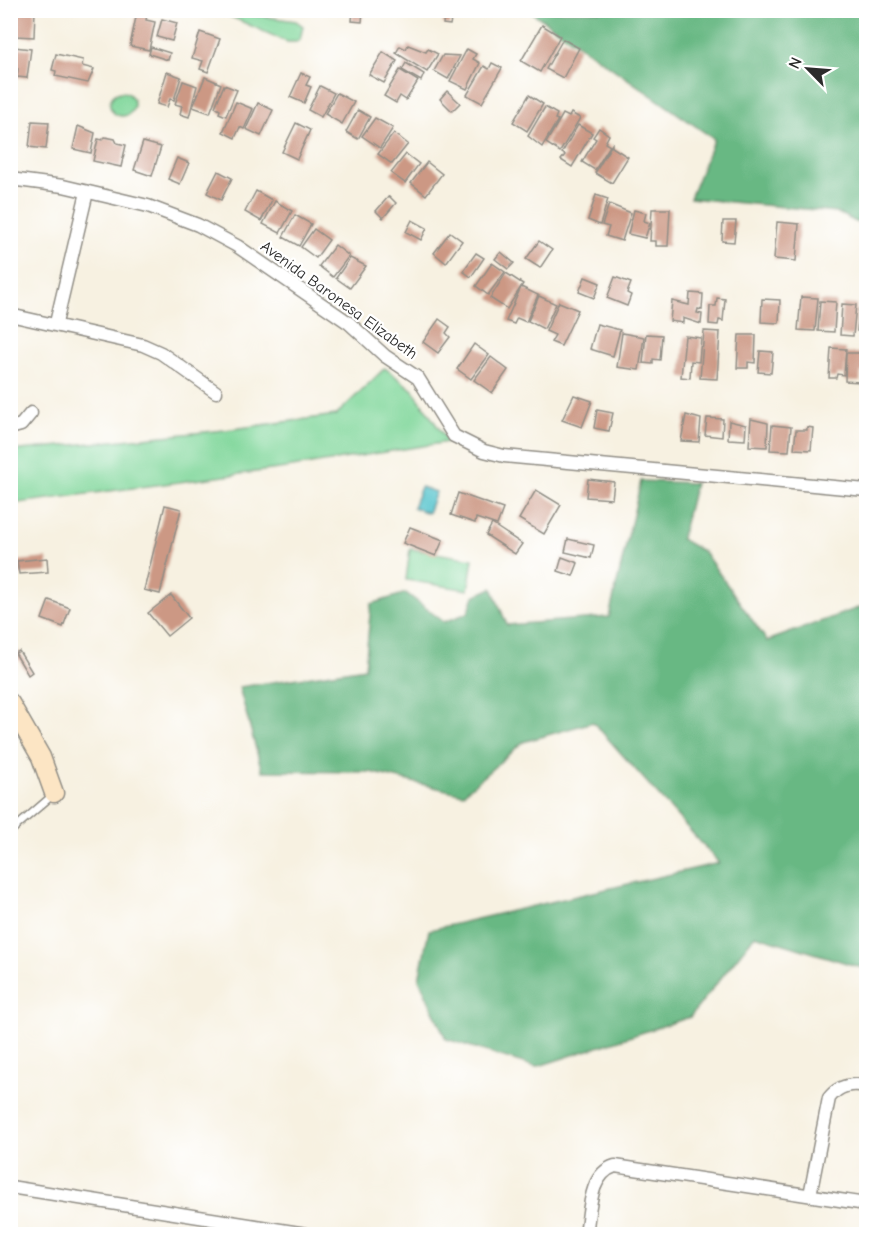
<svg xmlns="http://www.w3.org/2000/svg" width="877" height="1245" font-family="'Comic Neue',sans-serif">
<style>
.green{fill:#81d79b;stroke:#568163;stroke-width:1.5}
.forest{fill:#68b883;stroke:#4a7257;stroke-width:1.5}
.water{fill:#56c4cd;stroke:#40787c;stroke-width:1.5}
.building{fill:#cc9884}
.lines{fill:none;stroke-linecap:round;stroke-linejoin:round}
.lane-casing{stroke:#918e86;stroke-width:9}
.street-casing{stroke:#918e86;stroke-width:15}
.secondary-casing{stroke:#918e86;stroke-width:21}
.lane{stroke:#fff;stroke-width:6}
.street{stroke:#fff;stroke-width:12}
.secondary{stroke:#fce5c4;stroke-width:18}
.labels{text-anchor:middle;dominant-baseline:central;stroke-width:4.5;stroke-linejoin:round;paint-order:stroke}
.street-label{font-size:16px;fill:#2b2b2b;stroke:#fff}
</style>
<rect width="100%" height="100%" fill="#fff"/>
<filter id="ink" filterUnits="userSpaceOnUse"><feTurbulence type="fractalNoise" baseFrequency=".0167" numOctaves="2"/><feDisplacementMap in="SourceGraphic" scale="12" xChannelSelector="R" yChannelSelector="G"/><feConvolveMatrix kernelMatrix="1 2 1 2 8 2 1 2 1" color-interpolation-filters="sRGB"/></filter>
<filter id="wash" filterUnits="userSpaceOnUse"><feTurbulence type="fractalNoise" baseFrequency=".008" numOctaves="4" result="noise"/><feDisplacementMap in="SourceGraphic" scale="24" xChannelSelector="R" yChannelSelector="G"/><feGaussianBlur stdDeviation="1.35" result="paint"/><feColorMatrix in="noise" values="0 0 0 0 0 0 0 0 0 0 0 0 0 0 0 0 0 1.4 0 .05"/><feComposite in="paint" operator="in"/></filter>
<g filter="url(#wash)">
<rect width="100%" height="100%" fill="#f7f1e1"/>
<g class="green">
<polygon points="225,11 296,21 303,26 300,40 296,42 287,42 227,15"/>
<circle cx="122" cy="104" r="12"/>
<polygon points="385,368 413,390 448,442 286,468 11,504 11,451 225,430 336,415"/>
<polygon points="410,549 473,559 468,590 406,580"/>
</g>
<g class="forest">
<polygon points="530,11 866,11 866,227 836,212 690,198 714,139"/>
<polygon points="641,481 695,483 681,539 704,552 767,641 866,605 866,969 755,935 690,1017 536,1067 446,1039 419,979 429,930 719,863 593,722 523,742 463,794 370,772 262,771 239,687 365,668 371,604 406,593 444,622 468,613 474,596 492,588 507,625 609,617"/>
</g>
<polygon class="water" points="421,487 436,492 428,513 413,507"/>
<g id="blocks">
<g class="building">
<polygon points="16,10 35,10 34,37 15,36"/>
<polygon points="353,10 363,10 362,22 352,21"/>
<polygon points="425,10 453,10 450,25 443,24 444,16 425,13"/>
<polygon points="456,10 482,10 481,17 474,18 462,16 462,13"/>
<polygon points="137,12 147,14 146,20 155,22 149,50 130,46"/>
<polygon points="162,19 177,23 172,41 157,37"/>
<polygon points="542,25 560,36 540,72 521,61"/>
<polygon points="200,32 220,39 208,72 200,69 203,61 192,58"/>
<polygon points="563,39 579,48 563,78 546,69"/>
<polygon points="408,45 426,52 428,49 438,54 427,72 396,53 400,46 406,49"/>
<polygon points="14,47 31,49 27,78 17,77 18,69 11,68"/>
<polygon points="151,47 170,53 168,60 149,54"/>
<polygon points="467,49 476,54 473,59 480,63 467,89 450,81"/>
<polygon points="383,52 397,61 384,83 369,75"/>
<polygon points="56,54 83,60 82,66 94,69 88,83 55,76 56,71 52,70"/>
<polygon points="443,55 460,56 448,79 434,71"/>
<polygon points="406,63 424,74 421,81 402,70"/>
<polygon points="492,63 502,68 482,103 467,95 484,66 489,69"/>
<polygon points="400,70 418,81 406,100 400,96 396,103 384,96"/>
<polygon points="167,72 181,77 174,100 170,99 167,107 157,104"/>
<polygon points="301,73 310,77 306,85 311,87 304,103 290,97"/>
<polygon points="205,77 221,84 210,113 193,107"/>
<polygon points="183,81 197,86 189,117 180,114 182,106 175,104"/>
<polygon points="224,85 237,90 226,116 219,113 220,110 215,107"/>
<polygon points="320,86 334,93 321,117 308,110"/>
<polygon points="447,91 460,103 452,111 440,99"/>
<polygon points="337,93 354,102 342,124 325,114"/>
<polygon points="529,95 543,104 527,131 513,122"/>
<polygon points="236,102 253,109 244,129 240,127 235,138 223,132"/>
<polygon points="258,103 273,110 261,136 246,129"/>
<polygon points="545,107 557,114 555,119 558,120 542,147 528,136"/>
<polygon points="358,110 370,117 358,139 346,132"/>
<polygon points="571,113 580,118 560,152 546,143 563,114 569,117"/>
<polygon points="375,118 393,128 380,148 362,136"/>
<polygon points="32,121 49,122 46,149 29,147"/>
<polygon points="296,123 310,130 297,159 282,152"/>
<polygon points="578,125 592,133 572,167 561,160 565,155 562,153"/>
<polygon points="78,126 95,133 91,153 73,149"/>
<polygon points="599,128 609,135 605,143 610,146 595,170 582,162 596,139 593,137"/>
<polygon points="394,133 408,144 392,164 378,154"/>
<polygon points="105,137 115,139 117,143 126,145 121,167 93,161 98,139 102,140"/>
<polygon points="143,142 161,147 152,176 134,170"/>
<polygon points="612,144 612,147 628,157 612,183 595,173"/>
<polygon points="406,154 419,164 405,183 391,173"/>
<polygon points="177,158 189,163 180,184 168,179"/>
<polygon points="427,162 442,174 426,195 411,183"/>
<polygon points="218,171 232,178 221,200 207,193"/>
<polygon points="256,191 272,200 261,221 245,212"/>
<polygon points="596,195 608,199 600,225 588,220"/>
<polygon points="389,196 396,203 383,218 376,211"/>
<polygon points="275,201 292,211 280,233 263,224"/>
<polygon points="609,204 631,213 622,241 606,236 609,227 602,225"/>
<polygon points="652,209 670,209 668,246 656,246 656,241 650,241"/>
<polygon points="634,210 646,213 644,221 650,223 645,238 628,234"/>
<polygon points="295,215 311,224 299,246 283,237"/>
<polygon points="412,220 427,228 421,240 406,232"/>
<polygon points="723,221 736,221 734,242 722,241"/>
<polygon points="777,222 799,224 796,261 774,259"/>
<polygon points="314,229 329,240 316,258 301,247"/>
<polygon points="450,232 462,241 446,263 434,253"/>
<polygon points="539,241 552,250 540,268 526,259"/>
<polygon points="335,245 349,256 333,277 319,266"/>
<polygon points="501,252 514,263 508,269 495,259"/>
<polygon points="476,253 484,258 471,277 463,271"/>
<polygon points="350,258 366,266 350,288 336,278"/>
<polygon points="492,263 505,272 488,295 476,286"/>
<polygon points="506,273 523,284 507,309 490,298"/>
<polygon points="585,277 600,283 594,298 579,292"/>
<polygon points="615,277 631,283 627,293 631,295 627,306 607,298"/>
<polygon points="521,287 538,295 526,322 517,318 514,324 506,321"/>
<polygon points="690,293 703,294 702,310 698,309 697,313 702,314 701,324 683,318 683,323 670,321 672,301 689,305"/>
<polygon points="539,296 556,304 544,329 528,321"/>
<polygon points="801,297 818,298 815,331 798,330"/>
<polygon points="717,298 725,299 723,321 719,320 718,325 709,324 710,306 716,306"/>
<polygon points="762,299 780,300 779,323 761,322"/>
<polygon points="820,301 836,302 834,332 818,331"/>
<polygon points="559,302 578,310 561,346 551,342 555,335 546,331"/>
<polygon points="842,304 856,305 853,336 840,335"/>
<polygon points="859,309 866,310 865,332 857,331"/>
<polygon points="439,319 450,327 446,333 450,337 438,353 423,342"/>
<polygon points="597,324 620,330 613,356 590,349"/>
<polygon points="704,331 720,332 717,379 700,378"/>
<polygon points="622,333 644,337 639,370 617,367"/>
<polygon points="646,334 662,335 660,360 653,359 653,364 643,363"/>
<polygon points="739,335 756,335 755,363 748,362 748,368 737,368"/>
<polygon points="685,336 701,338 699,362 691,361 690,378 681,377"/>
<polygon points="474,344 489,355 471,379 457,369"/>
<polygon points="831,348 846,349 844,375 837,374 836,378 829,378"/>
<polygon points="760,351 773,352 771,373 758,372"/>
<polygon points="846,353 866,353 865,372 861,372 860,382 845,381"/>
<polygon points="491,357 508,370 492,393 474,380"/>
<polygon points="574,395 592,401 582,427 562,420"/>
<polygon points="597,410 613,413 609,431 594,428"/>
<polygon points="686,415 701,419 699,442 681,441"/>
<polygon points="707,418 723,419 722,437 705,435"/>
<polygon points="751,419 768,423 767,447 749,446"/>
<polygon points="729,421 746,425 745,440 728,439"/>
<polygon points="772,425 791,427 789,451 770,450"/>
<polygon points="807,427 813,428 811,450 794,449 796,430 807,430"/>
<polygon points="588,479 614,482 612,499 586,497"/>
<polygon points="536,490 561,505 544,534 519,519"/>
<polygon points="458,493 503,509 497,525 476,518 475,523 451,515"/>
<polygon points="165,505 181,509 160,594 144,590"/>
<polygon points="492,524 522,544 515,554 486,535"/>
<polygon points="410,527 443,540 436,556 403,543"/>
<polygon points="568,539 594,545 591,558 565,552"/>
<polygon points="562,557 578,563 573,576 558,571"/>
<polygon points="47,558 48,572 19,574 17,561"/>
<polygon points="171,595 189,618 167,636 148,613"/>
<polygon points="49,600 70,608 63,627 42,619"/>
<polygon points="19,651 32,672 28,675 15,653"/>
</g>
</g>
</g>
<g filter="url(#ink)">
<use href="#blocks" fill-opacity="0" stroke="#918e86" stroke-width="1.5"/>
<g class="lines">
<g class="lane-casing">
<polyline id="lane" points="10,832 54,794"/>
</g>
<g class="street-casing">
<g id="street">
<polyline points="10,179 63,186 148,206 198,225 237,246 349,323 385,356 418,378 454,436 484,451 504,456 866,490"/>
<polyline points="10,315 143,345 161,353 216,392"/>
<polyline points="56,323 87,192"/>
<polyline points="10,428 21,425 31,413"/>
<polyline points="10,1187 306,1234"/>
<path d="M810 1195 829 1098C839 1085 851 1083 866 1086"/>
<path d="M586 1234C590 1211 589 1174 615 1166L866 1204"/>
</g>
</g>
<g class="secondary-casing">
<polyline id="secondary" points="10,703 41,757 54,793"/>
</g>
<use href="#lane" class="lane"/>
<use href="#street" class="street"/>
<use href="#secondary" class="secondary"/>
</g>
</g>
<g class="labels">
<g class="street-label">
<text transform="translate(339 300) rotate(36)">Avenida Baronesa Elizabeth</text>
</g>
</g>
<rect width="877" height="1245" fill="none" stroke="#fff" stroke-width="36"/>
<g transform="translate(808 69) rotate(295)" stroke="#ffffff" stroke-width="4.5" paint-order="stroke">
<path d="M0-4.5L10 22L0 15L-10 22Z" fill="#2b2b2b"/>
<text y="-9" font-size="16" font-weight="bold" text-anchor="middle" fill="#2b2b2b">N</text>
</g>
</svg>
